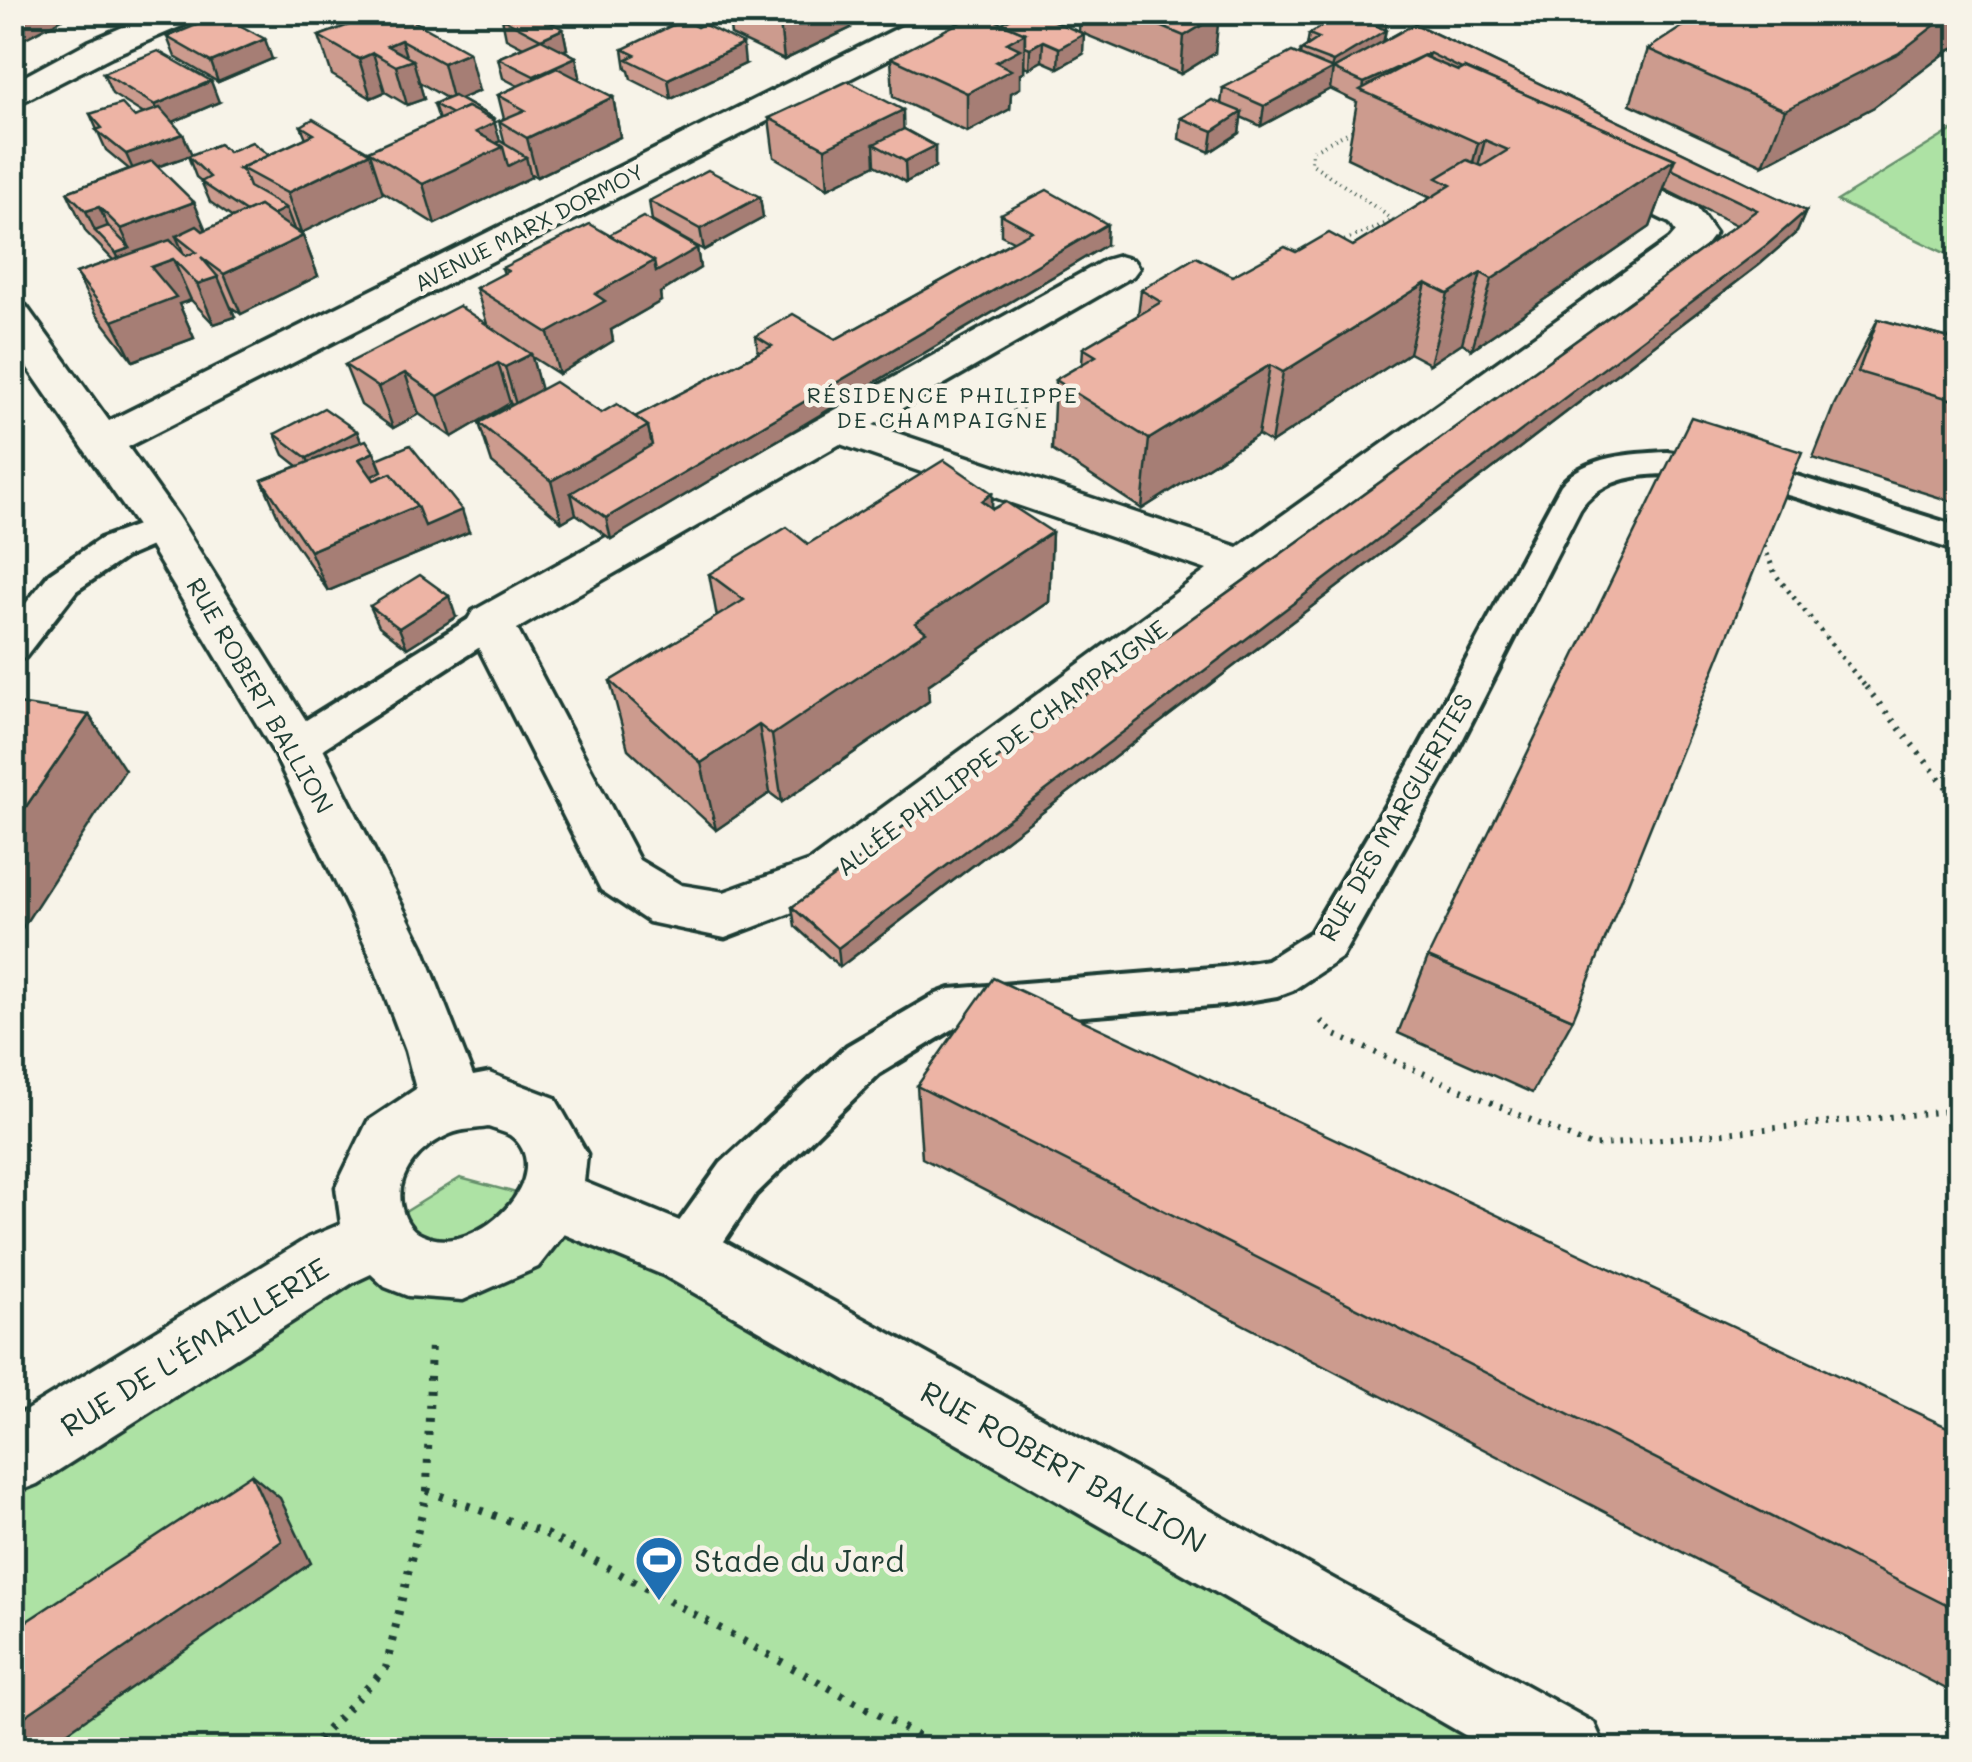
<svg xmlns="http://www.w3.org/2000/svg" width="1972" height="1762" font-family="Mali,sans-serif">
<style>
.green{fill:#ade2a4;stroke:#66906c;stroke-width:2.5}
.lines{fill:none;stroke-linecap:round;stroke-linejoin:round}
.lane-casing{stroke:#1f3d34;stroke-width:8}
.street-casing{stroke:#1f3d34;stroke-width:7}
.path-far3{stroke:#1f3d34;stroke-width:4;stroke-dasharray:1 5;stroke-linecap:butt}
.path-far2{stroke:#1f3d34;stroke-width:5;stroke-dasharray:2.5 6;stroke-linecap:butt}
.path-far1{stroke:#1f3d34;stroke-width:6;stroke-dasharray:2.5 8;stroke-linecap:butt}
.path{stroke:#1f3d34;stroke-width:8;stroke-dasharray:4 10;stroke-linecap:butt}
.lane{fill:#f7f3e8;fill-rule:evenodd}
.street{fill:#f7f3e8;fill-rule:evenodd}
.wall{fill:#cc9b8e;stroke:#1f3d34;stroke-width:2.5;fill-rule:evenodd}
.shaded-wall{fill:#a67e74;stroke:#1f3d34;stroke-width:2.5}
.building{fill:#edb4a5;stroke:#1f3d34;stroke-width:2.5}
.labels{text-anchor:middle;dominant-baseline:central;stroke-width:9;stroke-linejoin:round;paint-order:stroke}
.far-street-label{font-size:22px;fill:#1f3d34;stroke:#f7f3e8}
.far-neighbourhood-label{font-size:22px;letter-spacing:2.5px;fill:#1f3d34;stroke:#f7f3e8}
.street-label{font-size:25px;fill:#1f3d34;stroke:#f7f3e8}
.near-street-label{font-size:30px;fill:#1f3d34;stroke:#f7f3e8}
.near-poi-label{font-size:30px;fill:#1f3d34;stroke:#f7f3e8;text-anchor:start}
</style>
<rect width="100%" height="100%" fill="#f7f3e8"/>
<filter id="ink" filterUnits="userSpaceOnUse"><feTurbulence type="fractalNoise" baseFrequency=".01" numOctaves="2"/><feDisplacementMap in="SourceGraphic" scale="20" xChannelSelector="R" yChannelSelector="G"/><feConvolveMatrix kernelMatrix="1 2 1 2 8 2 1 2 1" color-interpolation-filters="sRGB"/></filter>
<g filter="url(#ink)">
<g class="green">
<polygon points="1959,126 1959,260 1837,201"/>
<polygon points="460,1178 587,1212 1567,1750 13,1750 13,1455"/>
</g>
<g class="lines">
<g class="lane-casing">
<g id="lane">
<path d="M1668 452 1771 468 1960 527V552C1879 529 1638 419 1580 509L1446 772 1341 958 1293 990 1277 996 1224 1005 958 1026 879 1074 755 1195 704 1271 686 1277 668 1271 661 1254 668 1237 721 1163 847 1046 934 995 950 989 1224 967 1267 960 1311 932 1410 764 1561 485C1585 455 1632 454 1668 452Z"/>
<polygon points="162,516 175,520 180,528 175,536 126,557 76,591 25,657 12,661 12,621 50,573 100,539"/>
<polygon points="490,610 503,614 509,623 503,632 310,757 296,761 282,757 276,746 282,735 477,614"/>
</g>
</g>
<g class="street-casing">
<g id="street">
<polygon points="158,12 203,12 198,19 112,56 12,107 12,83 88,42"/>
<path d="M930 12H972L967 19 128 447 178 517 322 746 423 948 473 1076 489 1073 555 1098 587 1154 584 1182 709 1233 1594 1723 1606 1750H1491L663 1275 564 1234 538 1267 463 1300 408 1296 385 1287 371 1274 354 1282 37 1484 12 1494V1419L308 1238 341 1224 336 1187 368 1121 416 1089 406 1051 367 948 273 751 144 536 12 345V303L26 306 109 421ZM488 1127C494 1129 504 1132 510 1135 562 1173 476 1261 422 1235 409 1229 403 1216 401 1204 396 1173 421 1146 450 1134 461 1129 476 1129 488 1127Z"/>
<path d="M1590 159 1696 207 1715 233 1698 255 1261 577 848 891 725 938 649 922 601 890 466 623 473 611 1105 260 1119 256 1133 260 1139 268 1133 276 873 425 1238 547 1670 239 1676 232 1670 223 1577 178 1572 170 1577 162ZM840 444 1207 570 810 861 724 892 681 885 639 860 517 629Z"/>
</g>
</g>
<polyline class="path-far3" points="1339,243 1394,220 1311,163 1312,151 1357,128"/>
<g class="path-far2">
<polyline points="999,421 1060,383"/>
<polyline points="1761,538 1775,574 1868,690"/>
</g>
<g class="path-far1">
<polyline points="1866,687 1960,804"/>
<polyline points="1321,1021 1335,1035 1591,1146 1960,1110"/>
</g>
<g class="path">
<polyline points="427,1491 546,1534 944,1750"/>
<polyline points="308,1750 386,1668 427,1491 431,1339"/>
</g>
<use href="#lane" class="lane"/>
<use href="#street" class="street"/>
</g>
<g class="wall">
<polygon points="300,12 329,12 312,19"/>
<path d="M384 12 479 91 460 99 493 118 500 141 505 144 499 121 504 119 498 95 518 86 503 78 498 58 523 47 506 38 502 18 563 29 567 49 563 50 576 57 580 77 577 79 613 97 620 137 537 177 531 174V177L435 224 383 192 301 233 294 229 303 236 318 276 241 314 231 307 235 317 214 324 191 300 179 304 194 338 133 361 96 313 76 273 113 260 86 232 67 192 129 169 106 150 90 114 134 117 144 114 112 94 103 73 219 102 172 122 192 155 228 152 269 155 306 138 301 126 368 152 439 120 434 104 446 98 419 82 424 99 407 105 385 92 371 98 332 75 319 36ZM188 156 196 177 201 181 210 202 233 218 206 230 157 167Z"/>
<polygon points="728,12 850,12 851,28 784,60 731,35"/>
<polygon points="1080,12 1213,12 1215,53 1181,74 1079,32"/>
<polygon points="1960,12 1960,46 1948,51 1874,107 1763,165 1630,104 1648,49 1768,25"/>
<polygon points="1388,16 1384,41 1415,24 1806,211 1797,232 1759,265 840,967 795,926 792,907 1736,225 1664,189 1650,227 1472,349 1462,343 1430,364 1409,353 1271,443 1258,435 1142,509 1052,450 1055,380 1082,364 1083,348 1138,315 1141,290 1232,276 1296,252 1353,246 1431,198 1347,158 1357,102 1330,89 1261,126 1241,117 1239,133 1210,152 1179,139 1181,118 1221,104 1223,88 1300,55 1301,50 1307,46 1309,34"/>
<polygon points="1002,23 1083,54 1058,68 1042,61 1029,68 1024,66 1024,72 1020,74 1020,88 1011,93 1010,109 967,132 893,97 891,58"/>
<polygon points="167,37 272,59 218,82 175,57"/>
<polygon points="623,49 745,64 671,99 631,79 629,71 626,69"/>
<polygon points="769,118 904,129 935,146 935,167 906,182 875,165 828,188 774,157"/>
<polygon points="760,197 763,218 704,250 652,221 649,201"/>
<polygon points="1001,214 1106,245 611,539 576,514 562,522 492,463 479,423 512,405 510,403 452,437 419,414 393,428 361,405 345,365 487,324 476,288 504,274 502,268 609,235 697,248 700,268 660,293 661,301 611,330 613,341 559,374 532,357 540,389 601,413 635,417 758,353 756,336 836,339 1013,241 1001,235"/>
<polygon points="1878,319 1960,341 1960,504 1813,458 1834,405"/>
<polygon points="357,431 361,442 377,459 469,532 328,591 280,521 262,480 298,466 284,455 275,434"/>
<polygon points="992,493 992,508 1052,532 1049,602 928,685 929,701 782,802 770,793 716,830 628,749 610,681 717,617 709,574 808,544"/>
<polygon points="370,606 456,617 407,648 379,626"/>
<polygon points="1428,957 1573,1019 1532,1093 1398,1033"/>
<polygon points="917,1086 1960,1433 1960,1689 1952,1692 922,1158"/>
</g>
<g class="shaded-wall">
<polygon points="28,12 76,12 12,45 12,20"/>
<polygon points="310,12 329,12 312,19"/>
<polygon points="357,12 372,12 359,18"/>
<polygon points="800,12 850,12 851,28 784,60 780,22"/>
<polygon points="1952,12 1960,12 1960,46 1948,51 1874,107 1763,165 1785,110"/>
<polygon points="1219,15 1215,53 1181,74 1184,36"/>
<polygon points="1388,16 1382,50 1333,69 1330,89 1261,126 1264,106 1331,69 1333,62 1374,25"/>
<polygon points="563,29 567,49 545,59 541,39"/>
<polygon points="1025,33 1024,72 1020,74 1020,88 1011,93 1010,109 967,132 967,93 996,62 1007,43"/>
<polygon points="1084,34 1083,54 1058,68 1059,48"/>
<polygon points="265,39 272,59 218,82 211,62"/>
<polygon points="401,40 408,62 413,60 424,99 407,105 396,66 387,46"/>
<polygon points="1043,41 1042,61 1029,68 1030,48"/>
<polygon points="743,44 745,64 671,99 668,79"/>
<polygon points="469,52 479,91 453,102 443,63"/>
<polygon points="373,53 385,92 371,98 359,59"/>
<polygon points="1429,53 1424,73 1363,91 1364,83"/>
<polygon points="576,57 580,77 538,96 534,76"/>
<polygon points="211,81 219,102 164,126 155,105"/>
<polygon points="613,97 620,137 537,177 527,138"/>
<polygon points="903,110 904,150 874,144 875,165 828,188 825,148"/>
<polygon points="1242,112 1239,133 1210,152 1213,131"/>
<polygon points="493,118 502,147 526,157 531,177 435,224 423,184 474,126"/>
<polygon points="183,134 192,155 135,174 126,154"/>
<polygon points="1485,140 1467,208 1460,212 1478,143"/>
<polygon points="935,146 935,167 906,182 905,161"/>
<polygon points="370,153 383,193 301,233 287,193"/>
<polygon points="1675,159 1650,227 1472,349 1492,279"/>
<polygon points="760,197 763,218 704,250 700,229"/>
<polygon points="194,202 211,242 176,236 183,252 126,274 116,253 130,248 121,229"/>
<polygon points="99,207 118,247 95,231 86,211"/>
<polygon points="286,208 294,229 268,241 260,221"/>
<polygon points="1806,211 1797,232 1759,265 840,967 838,948"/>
<polygon points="1107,224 1106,245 611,539 606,518"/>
<polygon points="303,236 318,276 241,314 224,274"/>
<polygon points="697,248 700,268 660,293 661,301 611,330 613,341 559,374 548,333 595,294 654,261"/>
<polygon points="173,259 191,300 179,304 194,338 133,361 113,321 151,267"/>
<polygon points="1481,273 1462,343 1430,364 1448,294"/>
<polygon points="218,277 235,317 214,324 197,284"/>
<polygon points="1426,283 1409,353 1271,443 1283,372"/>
<polygon points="531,354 542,394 517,408 505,367"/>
<polygon points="498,363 510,403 452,437 438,396"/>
<polygon points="1270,365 1258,435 1142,509 1149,439"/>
<polygon points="405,373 419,414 393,428 378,387"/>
<polygon points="648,426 657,466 571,493 576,514 562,522 551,481"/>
<polygon points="357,431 365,452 316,479 307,458"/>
<polygon points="374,452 390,492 380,497 359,459"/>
<polygon points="992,493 992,557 982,501"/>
<polygon points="417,506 462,510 469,532 328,591 310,551"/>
<polygon points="1052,532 1049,602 928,685 929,701 782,802 772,735 915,623"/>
<polygon points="449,596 456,617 407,648 399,628"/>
<polygon points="89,715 125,770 12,944 12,827"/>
<polygon points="759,725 770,793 716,830 701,763"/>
<polygon points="251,1474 280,1498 311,1563 41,1750 12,1750 12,1725"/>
</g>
<g class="building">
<polygon points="12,12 28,12 12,20"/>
<polygon points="384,12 397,12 469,52 443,63 401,40 387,46 413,60 396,66 373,53 359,59 319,36"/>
<polygon points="515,12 532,12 563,29 541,39 502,18"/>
<polygon points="760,12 800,12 780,22"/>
<polygon points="1023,12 1033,12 1084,34 1059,48 1043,41 1030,48 1025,46 1025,33 1002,23"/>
<polygon points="1127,12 1213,12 1219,15 1184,36"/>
<polygon points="1345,12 1378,12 1388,16 1374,25 1386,30 1333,62 1301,50 1319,38 1309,34"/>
<polygon points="1705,12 1740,12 1768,25 1794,12 1952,12 1899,53 1785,110 1648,49"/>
<polygon points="978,13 1025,33 1007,43 1020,49 996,62 1011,70 967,93 891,58"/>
<polygon points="221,15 265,39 211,62 167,37"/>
<polygon points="683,20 697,27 703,24 743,44 668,79 627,59 635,55 623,49"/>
<polygon points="1415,24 1806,211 1768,244 838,948 792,907 1757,210 1671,169 1675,159 1464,68 1462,69 1429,53 1364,83 1333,69 1264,106 1223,88 1292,52 1333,69"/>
<polygon points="541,39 576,57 534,76 498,58"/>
<polygon points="158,51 211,81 155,105 103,73"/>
<polygon points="1423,56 1458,71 1464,68 1675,159 1492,279 1481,273 1448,294 1426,283 1283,372 1270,365 1149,439 1055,380 1096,356 1083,348 1161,302 1141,290 1196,257 1232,276 1285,247 1296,252 1329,233 1353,246 1451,185 1437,178 1467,160 1482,166 1508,150 1485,140 1478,143 1360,90"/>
<polygon points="557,68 613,97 527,138 499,121 525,110 498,95"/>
<polygon points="848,81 903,110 825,148 769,118"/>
<polygon points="454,96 493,118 490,119 467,107 452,114 434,104"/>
<polygon points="1212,100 1242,112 1213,131 1181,118"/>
<polygon points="122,104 134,117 160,108 183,134 126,154 96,130 102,128 90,114"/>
<polygon points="467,107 496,122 476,132 503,147 423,184 368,151"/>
<polygon points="313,119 370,153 287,193 241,168 314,134 301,126"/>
<polygon points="904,129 935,146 905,161 874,144"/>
<polygon points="500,141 526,157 508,166 503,147 497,143"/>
<polygon points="252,142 269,155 238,169 243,171 249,187 286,208 272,215 259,206 246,212 201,182 210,177 188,156 219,144 228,152"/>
<polygon points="152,161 194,202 121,229 99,207 86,211 67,192"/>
<polygon points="708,170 760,197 700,229 649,201"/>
<polygon points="1047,190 1107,224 606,518 571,493 652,445 648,426 635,417 772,346 756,336 793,314 836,339 1032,231 1001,214"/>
<polygon points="259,206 303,236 224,274 201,257 218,277 197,284 173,259 151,267 176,297 113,321 76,273 170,240 186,256 196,252 176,236 197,226 203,231"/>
<polygon points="643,217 697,248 656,272 654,261 609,235"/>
<polygon points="590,224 654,261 595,294 605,301 548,333 476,288 508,271 502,268"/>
<polygon points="108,226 130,248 116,253 95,231"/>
<polygon points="459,306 531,354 505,367 498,363 438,396 405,373 378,387 345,365"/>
<polygon points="1878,319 1960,341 1960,402 1858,372"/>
<polygon points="555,382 601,413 617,404 648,426 551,481 479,423"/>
<polygon points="324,408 357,431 307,458 275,434"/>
<polygon points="1691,417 1802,452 1573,1019 1428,957"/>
<polygon points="366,440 374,452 359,459 374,480 391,473 417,506 310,551 262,480"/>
<polygon points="410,445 462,510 425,526 417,506 391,473 374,480 372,476 382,471 377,459"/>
<polygon points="944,460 992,493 982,501 993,509 1006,502 1052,532 915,623 926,632 772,735 759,725 701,763 610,681 744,600 709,574 787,527 808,544"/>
<polygon points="420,575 449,596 399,628 370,606"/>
<polygon points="12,703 89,715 12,827"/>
<polygon points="993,978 1960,1433 1960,1612 917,1086"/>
<polygon points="251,1474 282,1541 12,1725 12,1631"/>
</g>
</g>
<defs>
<g id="stadium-pin" transform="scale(2.5)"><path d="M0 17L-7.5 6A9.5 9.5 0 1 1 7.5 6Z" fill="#1f6fb2" stroke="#f7f3e8"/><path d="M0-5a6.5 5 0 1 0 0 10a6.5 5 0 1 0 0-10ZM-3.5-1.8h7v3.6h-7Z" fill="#fff"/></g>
</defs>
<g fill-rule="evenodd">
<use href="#stadium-pin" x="659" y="1560"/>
</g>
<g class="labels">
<g class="far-street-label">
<text transform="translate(529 227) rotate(-27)">AVENUE MARX DORMOY</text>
</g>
<g class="far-neighbourhood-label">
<text x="943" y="394">RÉSIDENCE PHILIPPE<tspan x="943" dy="25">DE CHAMPAIGNE</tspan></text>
</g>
<g class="street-label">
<text transform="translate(261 695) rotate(60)">RUE ROBERT BALLION</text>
<text transform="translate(1001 747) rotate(-37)">ALLÉE PHILIPPE DE CHAMPAIGNE</text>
<text transform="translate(1395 817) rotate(-60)">RUE DES MARGUERITES</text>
</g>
<g class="near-street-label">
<text transform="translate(194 1346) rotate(-32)">RUE DE L'ÉMAILLERIE</text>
<text transform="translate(1064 1466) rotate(29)">RUE ROBERT BALLION</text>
</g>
<g class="near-poi-label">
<text x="694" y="1560">Stade du Jard</text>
</g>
</g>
<rect width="1972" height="1762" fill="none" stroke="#f7f3e8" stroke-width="50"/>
<rect x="25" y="25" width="1922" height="1712" fill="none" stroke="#1f3d34" stroke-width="4" filter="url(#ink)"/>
</svg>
